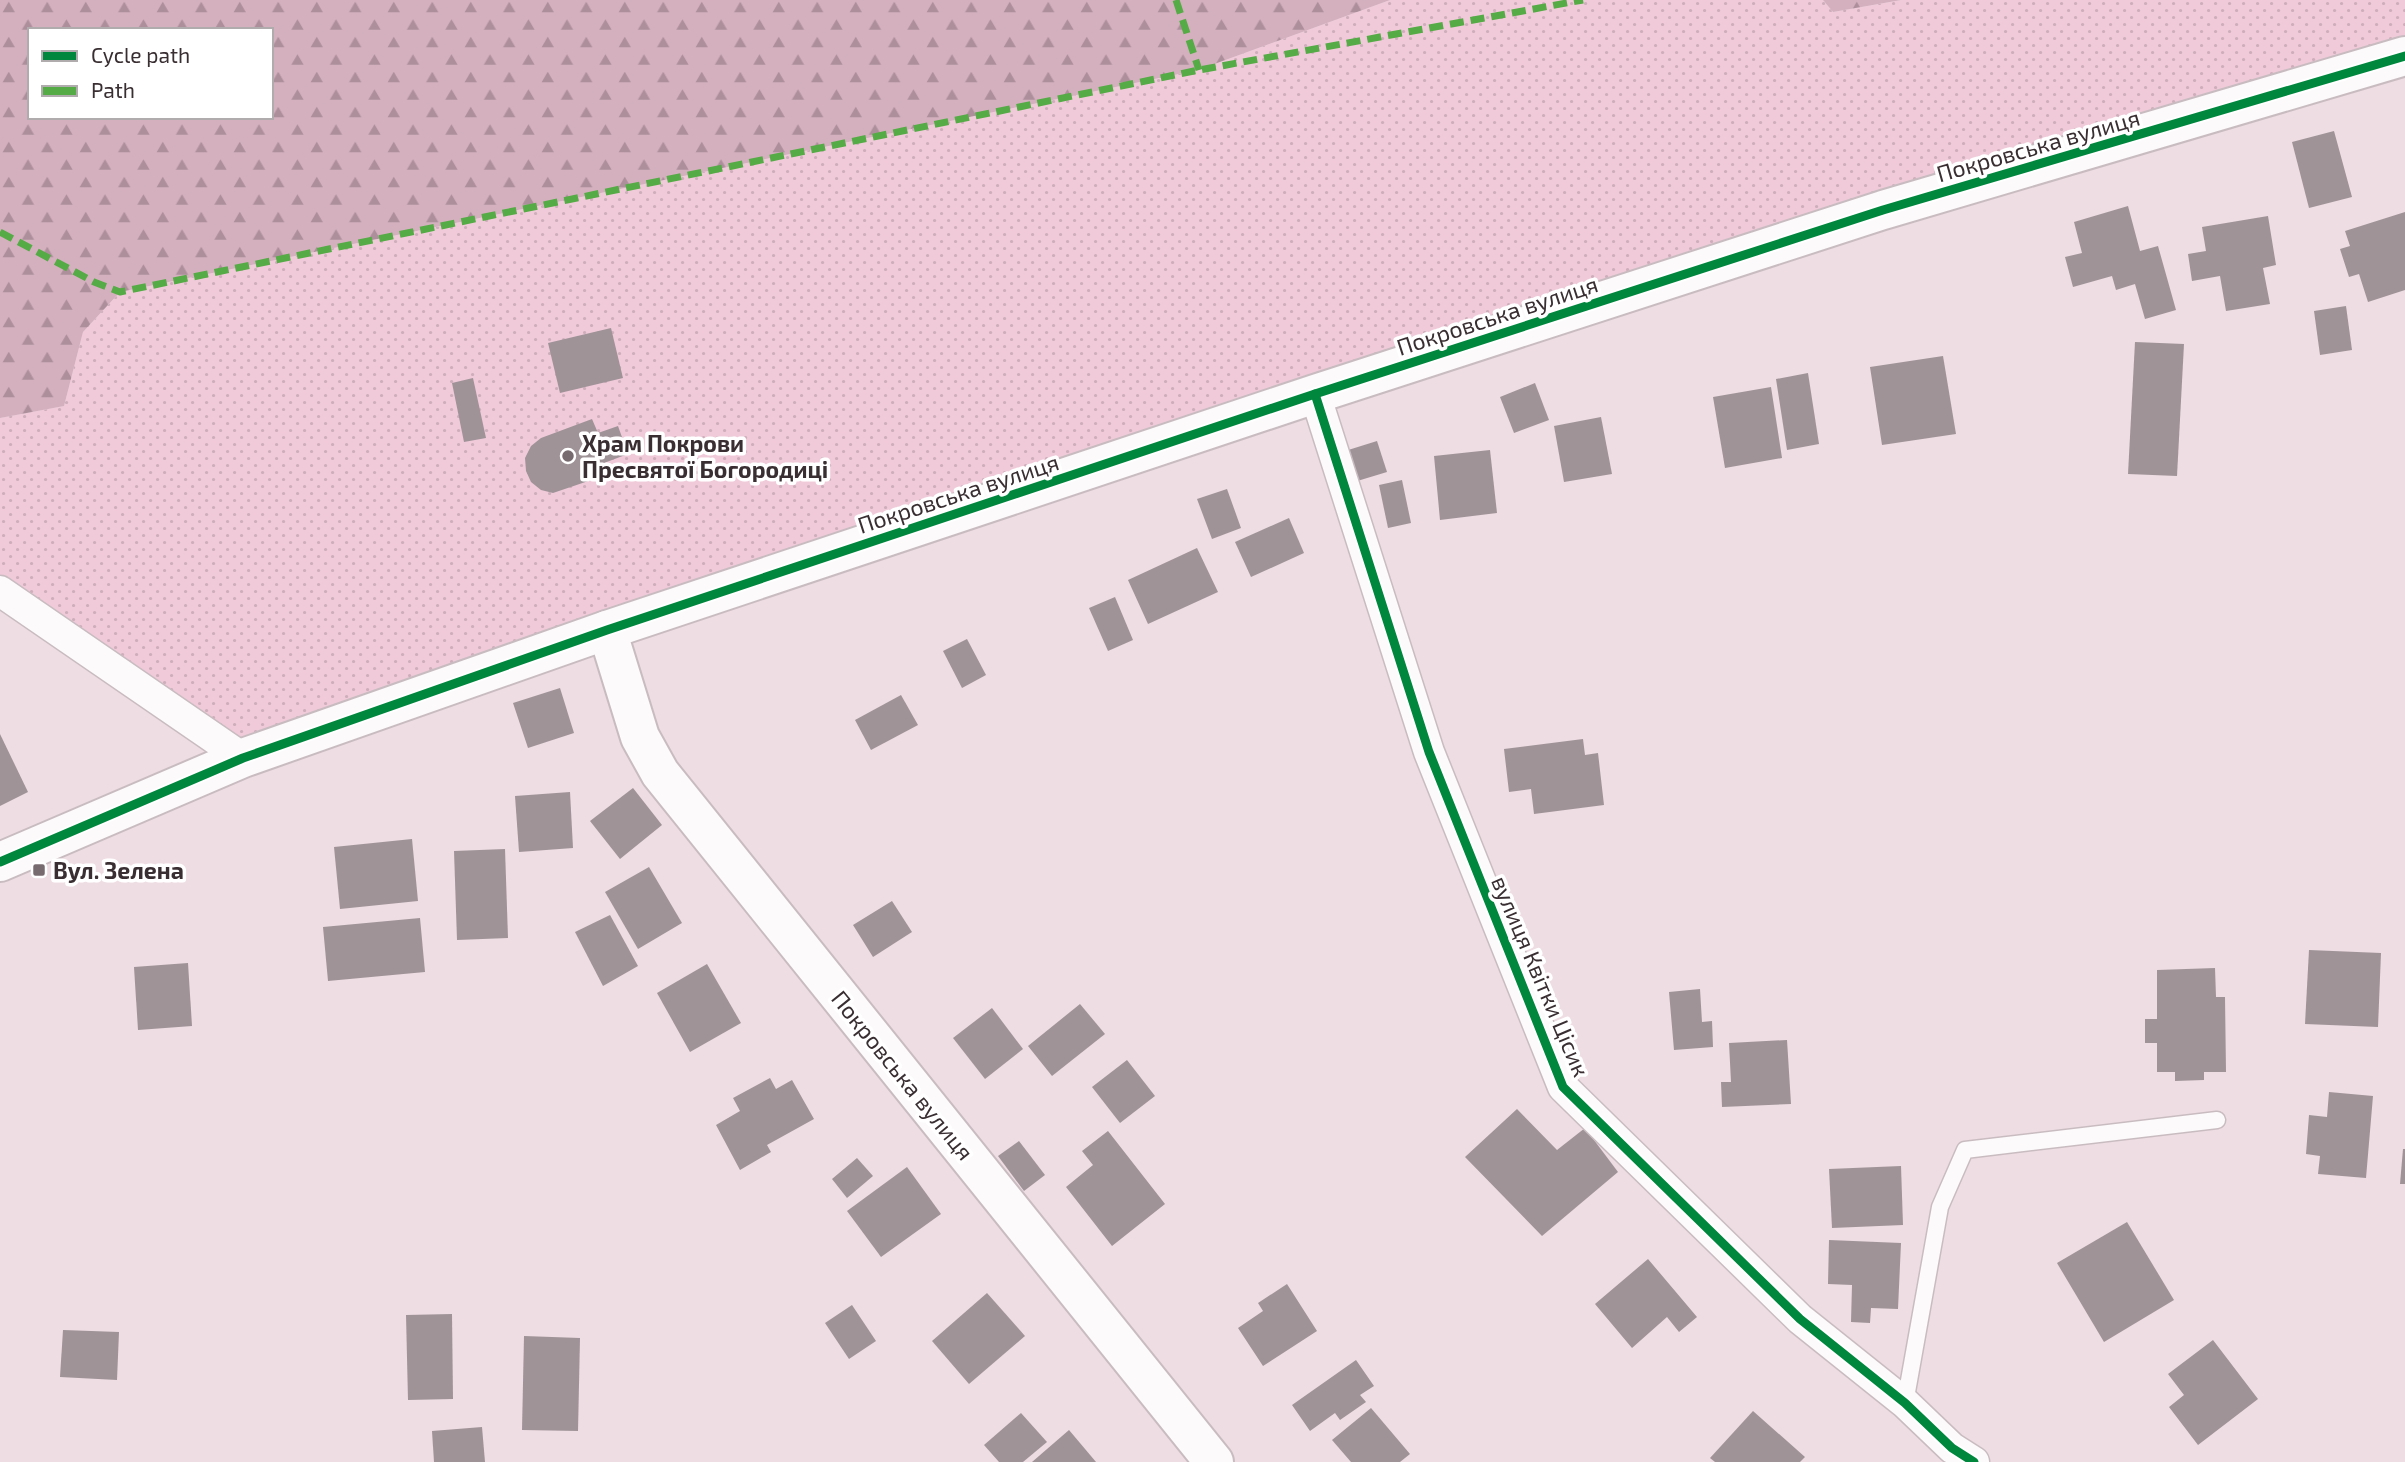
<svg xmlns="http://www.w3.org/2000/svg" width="2405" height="1462" font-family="'Exo 2',sans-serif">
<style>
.grass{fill:url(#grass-dots)}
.forest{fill:url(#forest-firs);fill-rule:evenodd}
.building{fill:#9f9398}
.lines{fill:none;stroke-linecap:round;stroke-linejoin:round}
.service-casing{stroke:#c9bcc1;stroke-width:19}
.minor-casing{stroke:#c9bcc1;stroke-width:33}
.tertiary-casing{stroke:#c9bcc1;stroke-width:42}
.service{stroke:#fcfafb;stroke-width:16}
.minor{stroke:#fcfafb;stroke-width:30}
.tertiary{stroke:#fcfafb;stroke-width:38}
.quiet{stroke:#55ab45;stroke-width:7;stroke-dasharray:14 7;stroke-linecap:butt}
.cycleway-casing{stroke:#fff;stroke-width:13}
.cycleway{stroke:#00873e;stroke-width:9}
.poi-dot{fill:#786b70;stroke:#fff;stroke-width:2.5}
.labels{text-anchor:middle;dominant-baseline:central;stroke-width:7;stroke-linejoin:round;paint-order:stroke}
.street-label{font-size:23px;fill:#392e32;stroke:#fff}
.poi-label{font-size:23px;font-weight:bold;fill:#392e32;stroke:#fff;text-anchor:start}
</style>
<defs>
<pattern id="grass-dots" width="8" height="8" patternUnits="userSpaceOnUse" patternTransform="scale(1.75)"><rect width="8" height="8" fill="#f0cad9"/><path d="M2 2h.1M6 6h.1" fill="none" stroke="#cfaebb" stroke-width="1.8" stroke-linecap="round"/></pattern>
<pattern id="forest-firs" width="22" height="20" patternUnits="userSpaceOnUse" patternTransform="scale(1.75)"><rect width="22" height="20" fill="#d4afbe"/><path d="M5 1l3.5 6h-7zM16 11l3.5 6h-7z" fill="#ad8f9b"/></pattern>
</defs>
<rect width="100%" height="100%" fill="#eedde3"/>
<polygon class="grass" points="1390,0 1823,0 1833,12 1901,0 2405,0 2405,56 243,758 0,591 0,418 64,406 83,332 120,292 1198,70"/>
<g class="forest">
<path d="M0 0H1390L1198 70 120 292 83 332 64 406 0 418ZM30 30H271V117H30Z"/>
<polygon points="1823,0 1901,0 1833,12"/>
</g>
<g class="building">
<polygon points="2334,131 2352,197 2309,208 2292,142"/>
<polygon points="2128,206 2140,251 2158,246 2176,310 2145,319 2135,284 2116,290 2112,276 2073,287 2065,257 2082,253 2074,222"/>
<polygon points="2405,212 2405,290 2368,302 2359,274 2349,277 2340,249 2350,246 2345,231"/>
<polygon points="2268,216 2276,265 2263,268 2270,304 2226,311 2220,276 2192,281 2188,254 2206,251 2202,227"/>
<polygon points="2346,306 2352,350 2320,355 2314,311"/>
<polygon points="611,328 623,378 560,393 548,343"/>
<polygon points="2135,342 2184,344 2177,476 2128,474"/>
<polygon points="1943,356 1956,434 1882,445 1870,367"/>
<polygon points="1808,373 1819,444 1787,450 1776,379"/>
<polygon points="473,378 486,438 464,442 452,383"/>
<polygon points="1535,383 1549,420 1514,433 1500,397"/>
<polygon points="1771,387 1782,458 1725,468 1713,397"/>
<polygon points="1601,417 1612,474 1564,482 1554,426"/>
<polygon points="592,419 598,433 618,426 628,454 604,463 609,474 553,493 541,490 531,482 526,471 525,458 531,446 541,438"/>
<polygon points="1377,441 1387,472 1354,482 1345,451"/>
<polygon points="1490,450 1497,513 1440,520 1434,456"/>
<polygon points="1402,480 1411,523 1388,528 1379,485"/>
<polygon points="1227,489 1241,528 1212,539 1197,499"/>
<polygon points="1289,518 1304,553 1251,577 1235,542"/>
<polygon points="1197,548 1218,592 1148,624 1128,580"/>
<polygon points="1115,597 1133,640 1108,651 1089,608"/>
<polygon points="967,639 986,675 962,688 943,651"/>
<polygon points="560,688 574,733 528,748 513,703"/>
<polygon points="901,695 918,725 871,750 855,720"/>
<polygon points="0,734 28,792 0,806"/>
<polygon points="1583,739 1585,755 1598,753 1604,805 1534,814 1531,789 1509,792 1504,749"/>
<polygon points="633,788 662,825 620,859 590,821"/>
<polygon points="570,792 573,848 519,852 515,796"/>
<polygon points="412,839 418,901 340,909 334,847"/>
<polygon points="505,849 508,938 457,940 454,851"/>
<polygon points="649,867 682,923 638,949 605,892"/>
<polygon points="892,901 912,932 873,957 853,925"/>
<polygon points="610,915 638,966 603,986 575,932"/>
<polygon points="420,918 425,972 328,981 323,927"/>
<polygon points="2309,950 2381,953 2378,1027 2305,1024"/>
<polygon points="188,963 192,1026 138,1030 134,967"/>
<polygon points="707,964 741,1023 690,1052 657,993"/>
<polygon points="2215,968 2216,997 2225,997 2226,1072 2204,1072 2204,1080 2175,1081 2175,1072 2157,1072 2157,1043 2145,1043 2145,1019 2157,1019 2157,970"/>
<polygon points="1700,989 1702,1022 1712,1021 1713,1047 1674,1050 1669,992"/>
<polygon points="1080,1004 1105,1034 1052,1076 1028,1046"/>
<polygon points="992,1008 1023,1049 985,1079 953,1038"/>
<polygon points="1787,1040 1791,1104 1722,1107 1721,1082 1731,1082 1729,1043"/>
<polygon points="1127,1060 1155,1096 1120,1123 1092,1087"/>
<polygon points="770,1078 776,1089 792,1080 814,1119 767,1145 771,1152 740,1170 716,1125 740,1111 733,1098"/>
<polygon points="2329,1092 2373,1096 2366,1178 2318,1174 2320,1156 2306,1154 2309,1115 2327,1117"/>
<polygon points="1517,1109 1557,1150 1585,1128 1618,1172 1542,1236 1465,1157"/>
<polygon points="1108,1131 1165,1204 1112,1246 1066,1187 1093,1165 1082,1151"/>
<polygon points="1019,1141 1045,1175 1024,1191 998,1156"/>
<polygon points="2403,1149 2405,1149 2405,1184 2400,1184"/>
<polygon points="857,1158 873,1176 847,1198 832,1179"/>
<polygon points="1901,1166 1903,1225 1832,1228 1829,1169"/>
<polygon points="907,1167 941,1214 881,1257 847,1211"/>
<polygon points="2127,1222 2174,1300 2104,1342 2057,1263"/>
<polygon points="1829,1240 1901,1243 1898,1309 1871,1308 1870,1323 1851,1322 1852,1285 1828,1284"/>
<polygon points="1648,1259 1697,1317 1679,1332 1667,1317 1632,1348 1595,1304"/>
<polygon points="1287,1284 1317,1331 1263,1366 1238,1328 1263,1311 1258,1303"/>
<polygon points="987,1293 1025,1336 969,1384 932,1341"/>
<polygon points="852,1305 876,1341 849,1359 825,1323"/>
<polygon points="452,1314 453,1399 408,1400 406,1315"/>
<polygon points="63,1330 119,1332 117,1380 60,1377"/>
<polygon points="524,1336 580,1338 578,1431 522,1430"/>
<polygon points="2213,1340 2258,1399 2198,1445 2169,1407 2184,1395 2168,1374"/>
<polygon points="1356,1360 1374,1386 1360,1395 1366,1402 1340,1420 1335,1413 1310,1431 1292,1405"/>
<polygon points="1371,1408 1410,1454 1400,1462 1351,1462 1332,1440"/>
<polygon points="1753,1411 1805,1457 1800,1462 1715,1462 1710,1458"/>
<polygon points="1021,1413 1047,1442 1023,1462 999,1462 984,1445"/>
<polygon points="482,1427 485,1462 434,1462 432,1431"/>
<polygon points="1069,1430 1096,1462 1032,1462"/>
</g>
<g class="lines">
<g class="service-casing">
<polyline id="service" points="1905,1403 1940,1207 1965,1150 2217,1120"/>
</g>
<g class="minor-casing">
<g id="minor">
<polyline points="1315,394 1429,752 1563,1087 1800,1319 1905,1403 1952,1448 1974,1462"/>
<polyline points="0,591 243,758"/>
</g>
</g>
<g class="tertiary-casing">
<g id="tertiary">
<polyline points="607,630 640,737 660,773 1214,1462"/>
<polyline points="0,862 243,758 607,630 1315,394 1883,210 2405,56"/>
</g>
</g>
<use href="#service" class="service"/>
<use href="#minor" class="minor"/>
<use href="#tertiary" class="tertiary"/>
<g class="quiet">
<polyline points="1176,0 1199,70"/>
<polyline points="0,232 94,282 120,292 1199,70 1583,0"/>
</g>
<g class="cycleway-casing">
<g id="cycleway">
<polyline points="1315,394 1429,752 1563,1087 1800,1319 1905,1403 1952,1448 1974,1462"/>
<polyline points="0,862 243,758 607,630 1315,394 1883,210 2405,56"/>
</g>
</g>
<use href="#cycleway" class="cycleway"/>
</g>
<g class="poi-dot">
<circle cx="568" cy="456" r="7"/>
<rect x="32" y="863" width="14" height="14" rx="3.5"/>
</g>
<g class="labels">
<g class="street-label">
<text transform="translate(2038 145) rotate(-16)">Покровська вулиця</text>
<text transform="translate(1497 315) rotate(-18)">Покровська вулиця</text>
<text transform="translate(958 493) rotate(-18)">Покровська вулиця</text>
<text transform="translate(1541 976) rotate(67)">вулиця Квітки Цісик</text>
<text transform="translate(903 1075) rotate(51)">Покровська вулиця</text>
</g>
<g class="poi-label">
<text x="582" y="443">Храм Покрови<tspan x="582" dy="26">Пресвятої Богородиці</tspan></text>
<text x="53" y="870">Вул. Зелена</text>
</g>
</g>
<rect x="28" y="28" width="245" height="91" fill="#ffffff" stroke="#b0abad" stroke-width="2"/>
<rect x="42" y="51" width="35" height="10" fill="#00873e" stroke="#b0abad" stroke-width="2"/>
<text x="91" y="63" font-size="21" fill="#392e32">Cycle path</text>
<rect x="42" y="86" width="35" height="10" fill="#55ab45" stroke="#b0abad" stroke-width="2"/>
<text x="91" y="98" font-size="21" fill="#392e32">Path</text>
</svg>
